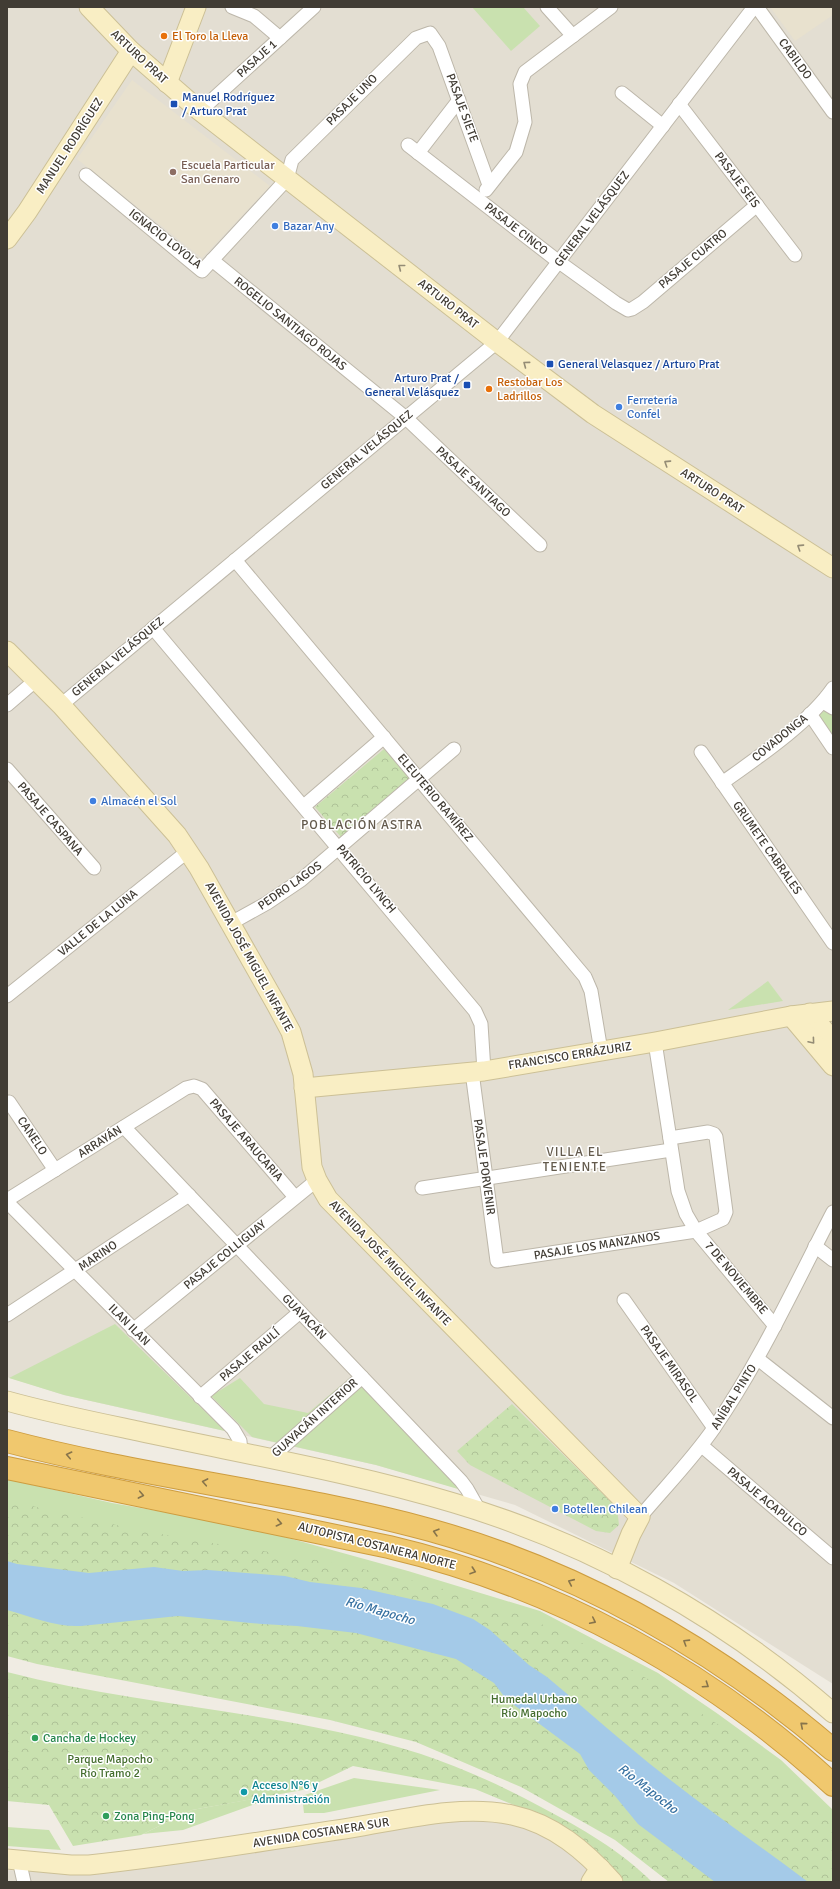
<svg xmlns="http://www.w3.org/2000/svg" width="840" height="1889" font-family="Signika,sans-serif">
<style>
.residential{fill:#e3ded2}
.education{fill:#e8e1ce}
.grass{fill:#c9e1af}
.forest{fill:url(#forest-crowns)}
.water{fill:#a4cae8}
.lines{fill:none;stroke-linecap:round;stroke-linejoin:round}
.street-casing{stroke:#bdb7aa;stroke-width:15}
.secondary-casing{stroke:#ccc096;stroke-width:21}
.highway-casing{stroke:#cd9d40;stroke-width:24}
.street{stroke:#fff;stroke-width:13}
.secondary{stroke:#f9eec4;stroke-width:19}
.highway{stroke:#f0c86e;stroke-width:22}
.oneway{stroke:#948c75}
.oneway2{stroke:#87744b}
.food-dot{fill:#e8710a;stroke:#fff;stroke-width:1.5}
.transit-dot{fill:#1a4fb4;stroke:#fff;stroke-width:1.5}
.education-dot{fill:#8d6e63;stroke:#fff;stroke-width:1.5}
.shop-dot{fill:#3f7fe0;stroke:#fff;stroke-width:1.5}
.leisure-dot{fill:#2e9e5b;stroke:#fff;stroke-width:1.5}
.culture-dot{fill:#0f9aa8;stroke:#fff;stroke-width:1.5}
.labels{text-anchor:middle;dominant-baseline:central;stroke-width:3;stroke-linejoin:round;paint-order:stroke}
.food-label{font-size:12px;fill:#c56008;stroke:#fff;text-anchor:start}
.street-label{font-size:12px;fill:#413c34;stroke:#fff}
.transit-label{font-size:12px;fill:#164399;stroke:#fff;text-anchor:start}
.education-label{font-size:12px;fill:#785e54;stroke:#fff;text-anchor:start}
.shop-label{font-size:12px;fill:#366cbe;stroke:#fff;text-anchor:start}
.park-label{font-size:12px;fill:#446d2e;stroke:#fff}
.leisure-label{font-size:12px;fill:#27864d;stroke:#fff;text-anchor:start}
.culture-label{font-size:12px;fill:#0d838f;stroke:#fff;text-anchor:start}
.neighbourhood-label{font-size:13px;letter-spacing:1px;fill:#635a4c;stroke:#fff}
.water-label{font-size:13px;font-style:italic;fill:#3872a2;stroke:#fff}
</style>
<defs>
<pattern id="forest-crowns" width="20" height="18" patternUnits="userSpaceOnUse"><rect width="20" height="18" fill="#c9e1af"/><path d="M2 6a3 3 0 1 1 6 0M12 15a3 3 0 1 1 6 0" fill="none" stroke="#aec297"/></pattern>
</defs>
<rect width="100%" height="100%" fill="#f0ece3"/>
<g class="residential">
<polygon points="7,7 833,7 833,1684 674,1583 515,1505 376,1465 64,1395 7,1377"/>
<polygon points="469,1815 531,1825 593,1866 586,1882 7,1882 7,1870 68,1874 108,1872"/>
</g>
<g class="education">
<polygon points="770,7 833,7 833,15 795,41"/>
<polygon points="132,80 270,186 202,258 77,159"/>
</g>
<g class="grass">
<polygon points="472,7 523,7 540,26 511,51"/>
<polygon points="825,710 833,716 833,737 819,715"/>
<polygon points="768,981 783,1001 728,1010"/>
<polygon points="115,1324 225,1431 64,1395 9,1378"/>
<polygon points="352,1376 452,1479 458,1489 376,1465 252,1437 211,1396 240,1378 264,1404 308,1413"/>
<polygon points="7,1479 112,1503 249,1527 408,1571 540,1611 658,1673 718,1714 781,1760 833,1810 833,1836 7,1507"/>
<polygon points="354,1778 440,1790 324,1813 304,1813 302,1796"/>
<polygon points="257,1798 258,1803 183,1830 143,1834 192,1810"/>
<polygon points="7,1827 49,1830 61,1850 7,1846"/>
</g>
<g class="forest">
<polygon points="384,749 410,779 341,837 315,807"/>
<polygon points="512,1404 617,1508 619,1525 610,1533 596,1531 470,1465 457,1451"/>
<path d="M7 1500C69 1515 131 1529 193 1540 283 1554 373 1567 460 1594 545 1620 625 1661 699 1712 715 1723 733 1733 748 1745 777 1769 806 1794 833 1820V1882H669L615 1840 521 1787 416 1742 330 1720 37 1664 7 1656Z"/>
<path d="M7 1672C143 1707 286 1711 421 1754 463 1768 502 1786 541 1807 581 1828 620 1850 652 1882H621L526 1810 475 1789 353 1766 303 1790 192 1810 141 1835 73 1846 49 1805 7 1801Z"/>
</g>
<path class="water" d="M7 1561 17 1564 89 1573 154 1567 183 1571 208 1570 285 1576 310 1582 361 1588 433 1604 473 1619 490 1630 529 1665 547 1677C586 1709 624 1744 664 1775 711 1812 760 1846 808 1882H715L638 1824 615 1796 589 1770 580 1754 506 1699 494 1683 456 1659 356 1633 297 1626 262 1624 178 1616 81 1626C55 1627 32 1617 7 1610Z"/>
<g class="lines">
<g class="street-casing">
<g id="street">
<polyline points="232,7 254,16 280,38"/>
<polyline points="547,7 573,36"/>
<polyline points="757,7 833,112"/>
<polyline points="622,93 663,126"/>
<polyline points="679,104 795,255"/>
<polyline points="200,111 314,7"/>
<polyline points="408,145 559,262 616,303 628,310 632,309 643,302 757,205"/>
<polyline points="418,153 459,100"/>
<polyline points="86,175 202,271 287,179 292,160 416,38 430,33 439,46 489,185"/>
<polyline points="486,190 516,152 525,122 520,84 525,72 611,7"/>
<polyline points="212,260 406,418 540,545"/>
<polyline points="235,560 585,977 591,991 601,1051"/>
<polyline points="153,628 475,1011 481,1024 484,1071"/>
<polyline points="823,702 833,708"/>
<polyline points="7,705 36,680"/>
<polyline points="61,705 497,342 754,7"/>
<polyline points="810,714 833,748"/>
<polyline points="701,752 833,943"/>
<polyline points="7,769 94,868"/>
<path d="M722 783C757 758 809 723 833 688"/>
<polyline points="304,806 384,737"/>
<polyline points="231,923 267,903 301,880 454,749"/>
<polyline points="7,996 188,851"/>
<polyline points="655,1042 678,1191 686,1214 696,1231 775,1326"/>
<polyline points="472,1072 497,1261 696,1231 723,1219 726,1212 716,1137 714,1134 708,1132 670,1138"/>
<polyline points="9,1102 55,1170"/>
<polyline points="124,1127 461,1481 467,1489 479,1510"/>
<polyline points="422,1188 671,1150"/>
<polyline points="7,1200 186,1088 194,1086 202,1089 295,1197"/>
<polyline points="7,1202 233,1429 240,1441 241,1453"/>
<polyline points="815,1246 833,1260"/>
<polyline points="624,1300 714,1428"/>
<polyline points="7,1315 189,1195"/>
<polyline points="133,1330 317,1180"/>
<polyline points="758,1359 833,1418"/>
<polyline points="200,1397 300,1312"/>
<polyline points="702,1446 833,1558"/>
<polyline points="269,1459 362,1377"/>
<path d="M640 1517C665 1487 692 1460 714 1428 761 1360 795 1285 833 1212"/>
<polyline points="19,1860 24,1882"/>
</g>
</g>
<g class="secondary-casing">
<g id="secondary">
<polyline points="89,7 131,51 200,111 497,342 593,414 833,568"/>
<polyline points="167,83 196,7"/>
<polyline points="7,239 27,212 131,51"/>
<polyline points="7,651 61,705 177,835 199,868 276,1004 291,1032 303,1074 312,1167 317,1180 328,1199 640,1517 631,1534 617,1569"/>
<polyline points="810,1013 833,1041"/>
<polyline points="791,1016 833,1066"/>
<polyline points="304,1088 484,1071 655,1042 791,1016 833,1011"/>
<path d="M7 1401C50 1413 95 1422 138 1431 244 1454 351 1472 454 1503 592 1544 725 1618 833 1713"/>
<path d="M7 1859 71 1865H89C177 1856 263 1841 350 1828 401 1820 460 1804 512 1815 554 1824 585 1851 613 1882"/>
<polyline points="591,1882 600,1868"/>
</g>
</g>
<g class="highway-casing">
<g id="highway">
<path d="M7 1441C146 1478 291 1492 430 1530 580 1572 715 1649 833 1750"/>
<path d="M7 1468 389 1547C554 1586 708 1670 833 1785"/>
</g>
</g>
<use href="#street" class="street"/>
<use href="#secondary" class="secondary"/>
<use href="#highway" class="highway"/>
</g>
<defs><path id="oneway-chevron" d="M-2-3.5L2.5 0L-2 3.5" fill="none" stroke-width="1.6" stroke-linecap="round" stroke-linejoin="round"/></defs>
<g class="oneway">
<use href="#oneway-chevron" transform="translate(401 267) rotate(-142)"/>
<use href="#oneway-chevron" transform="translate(526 364) rotate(-143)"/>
<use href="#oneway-chevron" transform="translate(667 463) rotate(-147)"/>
<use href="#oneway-chevron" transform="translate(800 547) rotate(-147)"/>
<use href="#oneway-chevron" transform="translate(812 1041) rotate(50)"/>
</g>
<g class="oneway2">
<use href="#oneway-chevron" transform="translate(69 1455) rotate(-168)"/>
<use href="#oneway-chevron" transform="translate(205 1482) rotate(-169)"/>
<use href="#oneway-chevron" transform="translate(141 1495) rotate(11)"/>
<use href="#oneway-chevron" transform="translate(279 1523) rotate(12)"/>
<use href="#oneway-chevron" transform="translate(436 1532) rotate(-164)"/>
<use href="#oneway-chevron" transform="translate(473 1571) rotate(19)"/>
<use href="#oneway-chevron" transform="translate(571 1582) rotate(-156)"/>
<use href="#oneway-chevron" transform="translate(593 1621) rotate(26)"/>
<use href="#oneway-chevron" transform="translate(686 1642) rotate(-148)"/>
<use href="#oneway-chevron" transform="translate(706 1685) rotate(34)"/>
<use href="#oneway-chevron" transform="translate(803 1725) rotate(-140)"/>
</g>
<g class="food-dot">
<circle cx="164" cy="36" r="4"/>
<circle cx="489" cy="389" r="4"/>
</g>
<g class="transit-dot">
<rect x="170" y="100" width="8" height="8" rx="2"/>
<rect x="546" y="360" width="8" height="8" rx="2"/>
<rect x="463" y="381" width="8" height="8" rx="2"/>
</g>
<circle class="education-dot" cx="173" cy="172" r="4"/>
<g class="shop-dot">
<circle cx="275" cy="226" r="4"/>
<circle cx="619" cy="407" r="4"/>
<circle cx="93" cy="801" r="4"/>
<circle cx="555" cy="1509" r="4"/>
</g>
<g class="leisure-dot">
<circle cx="35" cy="1738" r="4"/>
<circle cx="106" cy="1816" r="4"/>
</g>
<circle class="culture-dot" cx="244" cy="1792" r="4"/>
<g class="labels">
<g class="food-label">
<text x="172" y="36">El Toro la Lleva</text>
<text x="497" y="382">Restobar Los<tspan x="497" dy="14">Ladrillos</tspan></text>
</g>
<g class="street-label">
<text transform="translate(139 57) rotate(43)">ARTURO PRAT</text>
<text transform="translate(257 59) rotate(-42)">PASAJE 1</text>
<text transform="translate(795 59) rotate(54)">CABILDO</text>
<text transform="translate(352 100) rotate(-45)">PASAJE UNO</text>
<text transform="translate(462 108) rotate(70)">PASAJE SIETE</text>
<text transform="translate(70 146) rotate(-57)">MANUEL RODRÍGUEZ</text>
<text transform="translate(737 180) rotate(53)">PASAJE SEIS</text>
<text transform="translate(592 219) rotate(-53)">GENERAL VELÁSQUEZ</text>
<text transform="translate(516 229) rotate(38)">PASAJE CINCO</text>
<text transform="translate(165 239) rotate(38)">IGNACIO LOYOLA</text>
<text transform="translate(693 259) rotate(-40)">PASAJE CUATRO</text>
<text transform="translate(448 304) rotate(38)">ARTURO PRAT</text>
<text transform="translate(290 324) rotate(39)">ROGELIO SANTIAGO ROJAS</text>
<text transform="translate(367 450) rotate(-40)">GENERAL VELÁSQUEZ</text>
<text transform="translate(473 482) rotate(43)">PASAJE SANTIAGO</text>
<text transform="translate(712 491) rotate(33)">ARTURO PRAT</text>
<text transform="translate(118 657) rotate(-40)">GENERAL VELÁSQUEZ</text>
<text transform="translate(780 738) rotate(-39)">COVADONGA</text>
<text transform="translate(435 798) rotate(50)">ELEUTERIO RAMÍREZ</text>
<text transform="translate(50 819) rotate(49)">PASAJE CASPANA</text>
<text transform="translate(767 848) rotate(55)">GRUMETE CABRALES</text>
<text transform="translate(366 879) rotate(50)">PATRICIO LYNCH</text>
<text transform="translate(290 886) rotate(-35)">PEDRO LAGOS</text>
<text transform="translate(98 923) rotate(-39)">VALLE DE LA LUNA</text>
<text transform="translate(249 957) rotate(61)">AVENIDA JOSÉ MIGUEL INFANTE</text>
<text transform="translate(570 1056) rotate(-9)">FRANCISCO ERRÁZURIZ</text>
<text transform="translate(32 1136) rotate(56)">CANELO</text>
<text transform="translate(246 1140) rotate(49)">PASAJE ARAUCARIA</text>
<text transform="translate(100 1142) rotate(-32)">ARRAYÁN</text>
<text transform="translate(484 1167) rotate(82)">PASAJE PORVENIR</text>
<text transform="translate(597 1246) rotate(-9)">PASAJE LOS MANZANOS</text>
<text transform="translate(225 1255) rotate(-39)">PASAJE COLLIGUAY</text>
<text transform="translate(98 1256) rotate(-34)">MARINO</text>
<text transform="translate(390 1263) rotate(46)">AVENIDA JOSÉ MIGUEL INFANTE</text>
<text transform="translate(736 1278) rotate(50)">7 DE NOVIEMBRE</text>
<text transform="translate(304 1317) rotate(46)">GUAYACÁN</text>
<text transform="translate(129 1325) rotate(45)">ILAN ILAN</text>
<text transform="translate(250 1355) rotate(-40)">PASAJE RAULÍ</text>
<text transform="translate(669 1364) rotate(55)">PASAJE MIRASOL</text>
<text transform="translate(734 1397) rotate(-58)">ANÍBAL PINTO</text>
<text transform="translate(315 1418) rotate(-42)">GUAYACÁN INTERIOR</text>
<text transform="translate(767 1502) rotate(40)">PASAJE ACAPULCO</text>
<text transform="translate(377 1546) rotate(14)">AUTOPISTA COSTANERA NORTE</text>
<text transform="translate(321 1833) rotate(-9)">AVENIDA COSTANERA SUR</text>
</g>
<g class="transit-label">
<text x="182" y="97">Manuel Rodríguez<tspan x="182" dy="14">/ Arturo Prat</tspan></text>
<text x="558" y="364">General Velasquez / Arturo Prat</text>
<text x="459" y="378" text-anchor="end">Arturo Prat /<tspan x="459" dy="14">General Velásquez</tspan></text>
</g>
<g class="education-label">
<text x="181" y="165">Escuela Particular<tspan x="181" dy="14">San Genaro</tspan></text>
</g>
<g class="shop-label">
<text x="283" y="226">Bazar Any</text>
<text x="627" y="400">Ferretería<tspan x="627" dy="14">Confel</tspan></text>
<text x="101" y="801">Almacén el Sol</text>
<text x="563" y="1509">Botellen Chilean</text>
</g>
<g class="park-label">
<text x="534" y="1699">Humedal Urbano<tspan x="534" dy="14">Río Mapocho</tspan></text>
<text x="110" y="1759">Parque Mapocho<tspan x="110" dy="14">Río Tramo 2</tspan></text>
</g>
<g class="leisure-label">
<text x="43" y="1738">Cancha de Hockey</text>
<text x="114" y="1816">Zona Ping-Pong</text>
</g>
<g class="culture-label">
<text x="252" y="1785">Acceso N°6 y<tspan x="252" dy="14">Administración</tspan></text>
</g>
<g class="neighbourhood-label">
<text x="362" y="825">POBLACIÓN ASTRA</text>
<text x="575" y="1152">VILLA EL<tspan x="575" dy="15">TENIENTE</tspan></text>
</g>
<g class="water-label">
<text transform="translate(380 1611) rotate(16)">Río Mapocho</text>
<text transform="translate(648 1789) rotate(38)">Río Mapocho</text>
</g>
</g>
<rect width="840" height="1889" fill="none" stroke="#413c34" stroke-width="16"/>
</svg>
